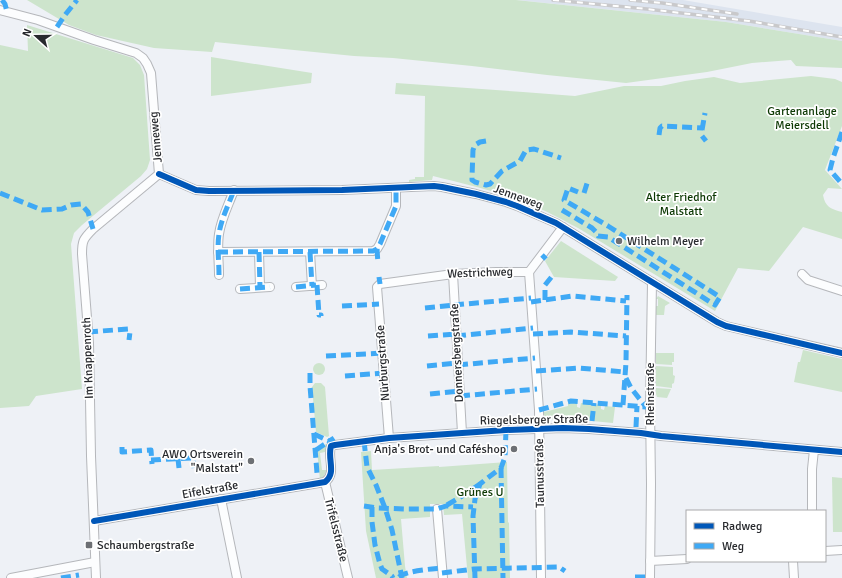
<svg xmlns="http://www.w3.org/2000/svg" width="842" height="578" font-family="Signika,sans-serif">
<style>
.built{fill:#dde4ef}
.green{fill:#cde4cc}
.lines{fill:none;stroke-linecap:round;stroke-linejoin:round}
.street-casing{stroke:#b5b7bb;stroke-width:10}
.street{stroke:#fcfdfe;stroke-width:8}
.rail-casing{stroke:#c9c9cb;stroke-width:3.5}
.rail{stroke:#fff;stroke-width:2;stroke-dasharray:6;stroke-linecap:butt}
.quiet{stroke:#3fa9f5;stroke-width:5;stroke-dasharray:10 5;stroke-linecap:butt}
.cycleway-casing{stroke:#fff;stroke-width:8}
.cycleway{stroke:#0057b8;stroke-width:6}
.poi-dot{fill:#6d7074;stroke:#fff;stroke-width:1.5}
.labels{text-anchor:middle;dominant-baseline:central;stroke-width:3.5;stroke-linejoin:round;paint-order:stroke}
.park-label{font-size:12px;fill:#0c3803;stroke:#fff}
.street-label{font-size:12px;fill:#282a2e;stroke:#fff}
.poi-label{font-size:12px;fill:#282a2e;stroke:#fff;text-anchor:start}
</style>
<rect width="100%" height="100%" fill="#eef1f6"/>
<polygon class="built" points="517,0 683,0 842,27 842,41 726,22"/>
<g class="green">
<polygon points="27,0 516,0 726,22 842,41 842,68 796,66 791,60 752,63 707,72 626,83 547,75 472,66 393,58 354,56 215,42 212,52 154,48 96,35 69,25"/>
<polygon points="27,25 133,58 140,65 144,75 150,160 147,169 141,176 82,225 74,233 71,244 82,389 36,396 29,406 0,408 0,45 28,51"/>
<polygon points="211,57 312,73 311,83 211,96"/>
<path d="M811 76 835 79 842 82V126L825 170 842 189 828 188 823 195C825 207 831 209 842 212V239L803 227 769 271 738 268 715 311 578 228C561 219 545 210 528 204 497 191 465 184 433 176L432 180 409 182V180L415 179V177H424L425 96 395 94 396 83 523 92 575 96 624 86H661L685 81 714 77 740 83Z"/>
<polygon points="561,241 618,277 615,281 554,277 545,261"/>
<polygon points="658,296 670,303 665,306 664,315 656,315 656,306 658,306 658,299 656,299"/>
<polygon points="803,350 842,359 842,392 794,382 798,362 800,362"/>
<polygon points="656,353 674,353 674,362 672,362 672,365 656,364"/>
<circle cx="319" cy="369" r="6"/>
<polygon points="656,366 673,367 673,375 675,376 674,383 672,384 672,388 656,386"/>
<polygon points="315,383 321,383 325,387 329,436 327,437 316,432 312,387"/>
<polygon points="656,388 671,389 667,398 657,397 656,394"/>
<polygon points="568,403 577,403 577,407 580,408 581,403 601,405 601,409 604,410 605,406 615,407 613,423 592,421 548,419 544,416 544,412 568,406"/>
<polygon points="326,444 328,447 325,452 320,453 322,470 327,470 323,478 320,480 317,450"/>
<polygon points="371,451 372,470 439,466 439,467 507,462 508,522 509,523 510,578 468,578 462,514 444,515 443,504 430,504 430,517 401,519 405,566 407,578 376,578 366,531 361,452"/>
<polygon points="832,477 842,478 842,532 833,532"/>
</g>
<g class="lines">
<g class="street-casing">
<g id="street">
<polyline points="0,10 38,20 94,40 136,53 143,58 147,64 151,73 159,174"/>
<polyline points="159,174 196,190 209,191 342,190 434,186 442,187 476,194 506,202 517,206 556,223 717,322 726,326 842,353"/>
<polyline points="218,252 373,251 377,249 380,244 396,206 396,188"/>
<polyline points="259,252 260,287"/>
<polyline points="310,252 312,286"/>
<polyline points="529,272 539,410 541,578"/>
<polyline points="529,272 563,227"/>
<polyline points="453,274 462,433"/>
<polyline points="802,274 808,280 842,291"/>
<path d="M219 275C219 261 217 247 219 234 221 219 229 204 234 190"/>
<polyline points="296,287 322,285"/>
<polyline points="240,289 270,287"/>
<polyline points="389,438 377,287 380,284 453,274 496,272 529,272"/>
<polyline points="325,482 348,578"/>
<polyline points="221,499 237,578"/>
<polyline points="437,509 443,578"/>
<polyline points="812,511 812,469 814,450"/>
<path d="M94 521 325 482C337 473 327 459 331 446L335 445 389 438 506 430 563 428 589 429 641 433 661 436 842 452"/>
<polyline points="825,551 842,550"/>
<polyline points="650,561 687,559"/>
<polyline points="793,561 794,578"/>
<polyline points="11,578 95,562"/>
<path d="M96 578 91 456 89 343 82 254C82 241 83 239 93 229L159 174"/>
<polyline points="650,578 651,484 650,407 652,282"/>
</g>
</g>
<use href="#street" class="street"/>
<g class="rail-casing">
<g id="rail">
<polyline points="553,0 647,9 749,21 842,37"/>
<polyline points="630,0 662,3 737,14"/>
</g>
</g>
<use href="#rail" class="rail"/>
<g class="quiet">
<polyline points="2,0 5,4 7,12"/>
<polyline points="57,27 65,15 77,0"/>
<polyline points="702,130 705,113"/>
<polyline points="842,132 833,158 830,170 842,184"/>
<polyline points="659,135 660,128 662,126 703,128"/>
<polyline points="702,136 706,141"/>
<polyline points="486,141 480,142 475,145 473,150 472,177 472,180 475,182 486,185 490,184 502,171 520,161 526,150 534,149 561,158"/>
<polyline points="0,193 42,210 62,209 71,205 81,204 88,212 93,229"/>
<polyline points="584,193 588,180"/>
<polyline points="562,210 592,228 596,232 598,236 608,237 715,305 720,297 608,226 564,200 568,188 578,192"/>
<polyline points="377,249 378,264"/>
<polyline points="218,252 373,251 377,249 380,244 396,206 396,188"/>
<polyline points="259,252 260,287"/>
<polyline points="310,252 312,286"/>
<polyline points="542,255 546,259"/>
<path d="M219 275C219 261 217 247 219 234 221 219 229 204 234 190"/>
<polyline points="379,277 380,284"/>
<polyline points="317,285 319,315 321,315 321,316"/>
<polyline points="296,287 316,285"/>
<polyline points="240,289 270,287"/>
<polyline points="545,300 545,285 553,275"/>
<polyline points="531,302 572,296 626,301"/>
<polyline points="454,305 531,298"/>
<polyline points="342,306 379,304"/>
<polyline points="425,308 454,305"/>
<polyline points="88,332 128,329 130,332 129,340"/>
<polyline points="533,334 571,332 626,336"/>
<polyline points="428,336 456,334"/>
<polyline points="456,336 533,328"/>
<polyline points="326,356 383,353"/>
<polyline points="458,365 535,358"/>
<polyline points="427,366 458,363"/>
<polyline points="536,371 579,368 625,372"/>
<polyline points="310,373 310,386 317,473"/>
<polyline points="345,376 384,373"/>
<polyline points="626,378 631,388 646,407"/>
<polyline points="430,394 460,391"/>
<polyline points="460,396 537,389"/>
<polyline points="623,405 626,362 627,295"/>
<polyline points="539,410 571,401 646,407"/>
<polyline points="592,421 594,403"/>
<polyline points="636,427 637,406"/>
<polyline points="314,434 329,441"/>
<polyline points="364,441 367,467 376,485 385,508 392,530 402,578"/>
<polyline points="122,447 122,452 151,450 152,464"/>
<polyline points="316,450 334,438"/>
<polyline points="178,459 179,468"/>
<polyline points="151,460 193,458 194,468"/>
<polyline points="501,468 503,578"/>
<polyline points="447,505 464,495 480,484"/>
<polyline points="364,506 377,508 407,509 437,509 446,506 473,507"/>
<polyline points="372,507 372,522 375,545 380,564 382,569 392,576 393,578"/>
<polyline points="442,573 474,569 559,567 565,571"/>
<path d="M399 577C405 571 432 569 441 568"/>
<polyline points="635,577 650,577"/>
<polyline points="61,578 79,575"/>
<polyline points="475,578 473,516 475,499 480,484 485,480 501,468 505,457 506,430"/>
</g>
<g class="cycleway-casing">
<g id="cycleway">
<polyline points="159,174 196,190 209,191 342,190 434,186 442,187 476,194 506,202 517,206 556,223 717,322 726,326 842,353"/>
<path d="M94 521 325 482C337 473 327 459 331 446L335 445 389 438 506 430 563 428 589 429 641 433 661 436 842 452"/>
</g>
</g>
<use href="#cycleway" class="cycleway"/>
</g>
<g class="poi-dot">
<circle cx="619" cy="241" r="4"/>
<circle cx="514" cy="449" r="4"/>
<circle cx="251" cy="461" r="4"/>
<rect x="85" y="541" width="8" height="8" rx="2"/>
</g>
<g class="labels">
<g class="park-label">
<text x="802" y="111">Gartenanlage<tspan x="802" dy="14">Meiersdell</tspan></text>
<text x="681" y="197">Alter Friedhof<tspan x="681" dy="14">Malstatt</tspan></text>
<text x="480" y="492">Grünes U</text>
</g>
<g class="street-label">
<text transform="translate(156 137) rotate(-95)">Jenneweg</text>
<text transform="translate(518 197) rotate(20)">Jenneweg</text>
<text transform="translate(480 273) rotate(-2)">Westrichweg</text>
<text transform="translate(457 353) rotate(-93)">Donnersbergstraße</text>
<text transform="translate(88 358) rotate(-92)">Im Knappenroth</text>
<text transform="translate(383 363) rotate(-94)">Nürburgstraße</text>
<text transform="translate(650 394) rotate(-90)">Rheinstraße</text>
<text transform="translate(534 420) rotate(-1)">Riegelsberger Straße</text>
<text transform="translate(540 473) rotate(-91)">Taunusstraße</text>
<text transform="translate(210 490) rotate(-10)">Eifelstraße</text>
<text transform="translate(336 530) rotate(76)">Trifelsstraße</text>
</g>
<g class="poi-label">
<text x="627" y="241">Wilhelm Meyer</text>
<text x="506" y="449" text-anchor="end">Anja's Brot- und Caféshop</text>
<text x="243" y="454" text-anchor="end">AWO Ortsverein<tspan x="243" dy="14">"Malstatt"</tspan></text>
<text x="97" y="545">Schaumbergstraße</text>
</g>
</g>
<rect x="686" y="510" width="140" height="52" fill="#ffffff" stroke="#a9aaab"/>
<rect x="694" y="523" width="20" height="6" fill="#0057b8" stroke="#a9aaab"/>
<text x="722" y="530" font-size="12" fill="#282a2e">Radweg</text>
<rect x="694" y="543" width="20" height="6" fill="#3fa9f5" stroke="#a9aaab"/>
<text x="722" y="550" font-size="12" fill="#282a2e">Weg</text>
<g transform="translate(36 36) rotate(291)" stroke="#ffffff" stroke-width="3" paint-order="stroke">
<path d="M0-3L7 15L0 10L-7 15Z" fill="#282a2e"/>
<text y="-6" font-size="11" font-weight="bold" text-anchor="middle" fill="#282a2e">N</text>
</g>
</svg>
